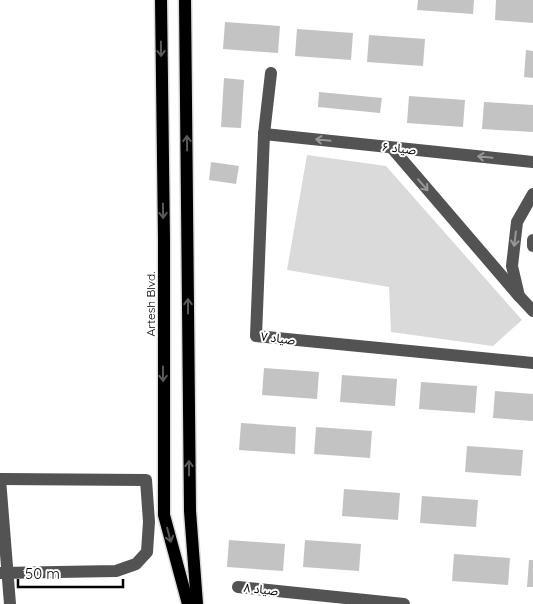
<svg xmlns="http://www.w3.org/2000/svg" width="533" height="604" font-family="Quicksand,'Noto Sans Arabic',sans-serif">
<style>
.green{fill:#dadada}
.building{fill:#c3c3c3}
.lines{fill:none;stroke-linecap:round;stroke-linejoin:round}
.major-casing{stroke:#dbdbdb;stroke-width:15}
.minor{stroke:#535353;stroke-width:12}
.major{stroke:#000;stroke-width:12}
.oneway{stroke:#595959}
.oneway2{stroke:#989898}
.labels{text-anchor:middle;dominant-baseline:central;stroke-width:4;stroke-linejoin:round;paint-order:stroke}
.street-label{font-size:12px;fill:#000;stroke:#fff}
</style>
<rect width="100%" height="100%" fill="#fff"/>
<polygon class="green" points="307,155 386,166 522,320 493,346 391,332 389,287 287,270"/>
<g class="building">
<polygon points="418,0 474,0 473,14 417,10"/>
<polygon points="496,0 533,0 533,23 495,20"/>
<polygon points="225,22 280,26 278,53 223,49"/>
<polygon points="297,29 353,33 351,60 295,56"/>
<polygon points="369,35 425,39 423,66 367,62"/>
<polygon points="526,50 533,51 533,78 524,77"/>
<polygon points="224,78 244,80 241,128 221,127"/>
<polygon points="319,92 382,98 380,113 318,107"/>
<polygon points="409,96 465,100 463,127 407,123"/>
<polygon points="484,102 533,105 533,132 482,129"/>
<polygon points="211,162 239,166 236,184 209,180"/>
<polygon points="264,368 319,372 317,399 262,395"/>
<polygon points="342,375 397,379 395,406 340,402"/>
<polygon points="421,382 477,386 475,413 419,409"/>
<polygon points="495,391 533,394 533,421 493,418"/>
<polygon points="241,423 296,427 295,454 239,450"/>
<polygon points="316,427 372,431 370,458 314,454"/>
<polygon points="467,446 523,450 521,476 465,472"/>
<polygon points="344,489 400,493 398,520 342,516"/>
<polygon points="422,496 478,500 476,527 420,523"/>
<polygon points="229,540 285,544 283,571 227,567"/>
<polygon points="305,540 361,544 359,571 303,567"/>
<polygon points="454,554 510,558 508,585 452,581"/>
<polygon points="529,560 533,560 533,587 527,587"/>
</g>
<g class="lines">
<g class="major-casing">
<g id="major">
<polyline points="161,0 164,239 164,515 188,604"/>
<polyline points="185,0 190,511 197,604"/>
</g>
</g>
<g class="minor">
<polyline points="271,73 264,134 256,336 533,363"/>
<polyline points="264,134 533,162"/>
<polyline points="392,148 519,296"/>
<polyline points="533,194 517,222 512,266 519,296 533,311"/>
<polyline points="533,240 533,246"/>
<polyline points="0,479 146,480 149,522 147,552 136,564 116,571 0,573"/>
<polyline points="0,479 10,604"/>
<polyline points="238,587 404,604"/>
</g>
<use href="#major" class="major"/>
</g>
<defs><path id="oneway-shaft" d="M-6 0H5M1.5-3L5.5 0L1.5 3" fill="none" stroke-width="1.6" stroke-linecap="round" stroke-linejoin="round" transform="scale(1.25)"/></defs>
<g class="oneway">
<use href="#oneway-shaft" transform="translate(161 49) rotate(89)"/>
<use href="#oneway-shaft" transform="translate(187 143) rotate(-91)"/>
<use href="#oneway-shaft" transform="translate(163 211) rotate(89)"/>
<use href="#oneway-shaft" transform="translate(188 306) rotate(-90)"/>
<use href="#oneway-shaft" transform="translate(163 374) rotate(90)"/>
<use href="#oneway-shaft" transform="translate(189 468) rotate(-90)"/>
<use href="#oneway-shaft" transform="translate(169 535) rotate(75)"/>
</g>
<g class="oneway2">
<use href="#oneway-shaft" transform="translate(323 140) rotate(-174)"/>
<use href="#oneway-shaft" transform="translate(485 157) rotate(-174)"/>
<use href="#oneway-shaft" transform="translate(423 185) rotate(49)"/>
<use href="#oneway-shaft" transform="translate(515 239) rotate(97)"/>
</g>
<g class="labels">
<g class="street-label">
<text transform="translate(399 148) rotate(6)">صیاد ۶</text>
<text transform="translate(150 304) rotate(-90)">Artesh Blvd.</text>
<text transform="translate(278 338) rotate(7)">صیاد ۷</text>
<text transform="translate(261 589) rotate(6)">صیاد ۸</text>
</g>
</g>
<path d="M18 579v8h105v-8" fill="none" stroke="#000000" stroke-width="2.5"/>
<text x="25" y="579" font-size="15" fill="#000000" stroke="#ffffff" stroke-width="4" paint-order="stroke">50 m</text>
</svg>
